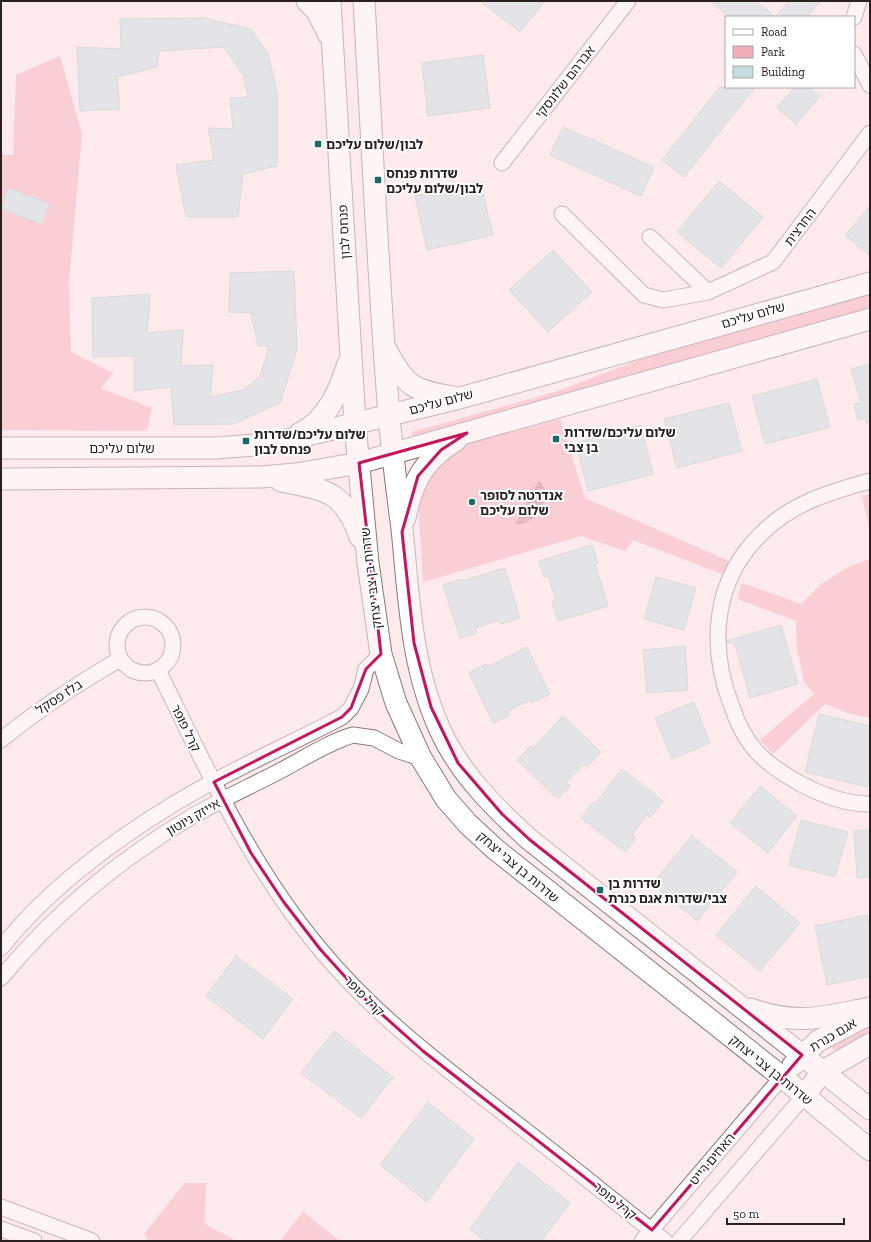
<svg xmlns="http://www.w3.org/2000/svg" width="871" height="1242" font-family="'Zilla Slab','Noto Sans Hebrew',serif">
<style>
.green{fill:#f4aeb9}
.water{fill:url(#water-rules)}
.building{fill:#c5dedd;stroke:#aec6c5}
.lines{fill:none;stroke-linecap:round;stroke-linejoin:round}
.street-casing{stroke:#8c777a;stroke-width:17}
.secondary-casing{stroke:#8c777a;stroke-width:23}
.street{stroke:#fff;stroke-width:15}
.secondary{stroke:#fff;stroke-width:21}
.marked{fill:none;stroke:#c2185b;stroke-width:3;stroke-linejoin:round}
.poi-dot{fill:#1b6867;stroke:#fff;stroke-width:1.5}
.labels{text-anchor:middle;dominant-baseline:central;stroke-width:4;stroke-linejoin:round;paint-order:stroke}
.street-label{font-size:13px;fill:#292022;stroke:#fff}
.poi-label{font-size:13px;font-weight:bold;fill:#292022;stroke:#fff;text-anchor:start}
</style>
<defs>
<pattern id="water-rules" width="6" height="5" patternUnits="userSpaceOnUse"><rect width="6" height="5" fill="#cf8290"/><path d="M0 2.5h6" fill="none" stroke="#a86a75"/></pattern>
</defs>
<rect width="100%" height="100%" fill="#fdeaec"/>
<g class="green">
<polygon points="60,56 82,134 69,283 71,352 113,373 101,388 152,408 147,431 1,430 1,154 13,155 16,75"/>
<polygon points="870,291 870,309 413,440 412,432 558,391 675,346"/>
<polygon points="560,419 585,498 731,562 725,575 633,540 625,551 581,536 423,582 418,502 422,488 444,458 471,443"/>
<polygon points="870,494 870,533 862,496"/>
<polygon points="870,559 870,718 847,713 825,704 773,754 760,740 814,694 804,682 797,649 796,621 737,599 742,583 801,604 821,584 848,567"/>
<polygon points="870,1025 870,1032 836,1050 826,1045"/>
<polygon points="185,1183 206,1183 205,1224 236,1241 149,1241 144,1234"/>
<polygon points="303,1212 340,1241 280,1241"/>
</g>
<path class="water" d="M539 480C555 496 535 527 515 524Z"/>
<g class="building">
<polygon points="480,1 545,1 520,32"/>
<polygon points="710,1 756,1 775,17 789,1 821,1 807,17 729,17"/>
<polygon points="203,18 251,29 268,54 277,92 277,166 243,174 238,217 186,217 176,165 214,160 208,128 233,129 230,98 248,97 244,77 224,47 159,51 157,67 117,77 120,109 80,111 77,47 121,49 120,19"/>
<polygon points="483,55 490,108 428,116 422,63"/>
<polygon points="720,87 755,87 684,177 662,160"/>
<polygon points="795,87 810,87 820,96 796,124 777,108"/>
<polygon points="563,127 654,167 641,196 550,155"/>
<polygon points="480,181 493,235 427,250 415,196"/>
<polygon points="719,181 763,217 721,268 677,232"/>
<polygon points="8,188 50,204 42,224 1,209"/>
<polygon points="870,206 870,256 845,235"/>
<polygon points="553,250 592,292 548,332 509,290"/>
<polygon points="294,271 297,349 280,403 233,424 174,425 171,387 134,391 134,356 93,357 92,298 150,294 147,333 183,330 181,366 213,365 210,397 243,390 260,377 269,346 258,346 251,313 229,312 230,273"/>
<polygon points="870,364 870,422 866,423 865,418 858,420 854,404 861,403 851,369"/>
<polygon points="817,379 830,427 765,444 752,396"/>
<polygon points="729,403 742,451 677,468 664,419"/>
<polygon points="641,425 653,474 588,491 576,443"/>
<polygon points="592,545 598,563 595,564 608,606 558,621 552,602 556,600 548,576 544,577 539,561"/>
<polygon points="505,568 520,618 501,624 499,620 475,628 477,633 460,638 443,585 462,579 462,581"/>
<polygon points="656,577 696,588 684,630 644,619"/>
<polygon points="781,625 798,684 750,698 735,644 727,642 727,641"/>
<polygon points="685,646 688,690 647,693 643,650"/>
<polygon points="527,647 550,694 531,703 530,700 507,711 509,715 493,723 469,673 486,664 487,667"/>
<polygon points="694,702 710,743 672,759 655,718"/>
<polygon points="819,714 870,726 870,773 867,787 805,772"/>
<polygon points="563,716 601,752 587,767 584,764 566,782 570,786 558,799 517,760 531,746 533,748"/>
<polygon points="622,769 663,801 651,817 647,815 632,835 636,838 625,852 581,818 593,802 595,804"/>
<polygon points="760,786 797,816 768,853 730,823"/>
<polygon points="801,820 848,832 835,877 789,865"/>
<polygon points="870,830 870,877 857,878 854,831"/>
<polygon points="692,836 737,872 697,921 652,884"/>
<polygon points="756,886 800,923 760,971 716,935"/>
<polygon points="867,915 870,928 870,976 827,985 815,926"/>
<polygon points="236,956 293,999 263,1039 206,996"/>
<polygon points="334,1031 393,1077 361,1118 301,1073"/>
<polygon points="428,1102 474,1139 427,1202 380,1165"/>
<polygon points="518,1162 570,1203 541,1241 485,1241 470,1229"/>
</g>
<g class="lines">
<g class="street-casing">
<g id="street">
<polyline points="854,17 859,1"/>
<polyline points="854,54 870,85"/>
<polyline points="502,163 628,1"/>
<polyline points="562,214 644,295 663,300 708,292 773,262 870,133"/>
<polyline points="650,237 708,292"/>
<path d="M870 481C830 492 792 503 762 533 713 580 708 646 732 707 737 722 746 740 757 752 770 766 786 776 803 785 824 796 847 804 870 804"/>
<circle cx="145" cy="645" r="28"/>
<path d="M158 670C206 767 250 866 320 949 375 1016 444 1067 512 1120 564 1160 614 1201 665 1241"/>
<path d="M1 740C39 709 79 683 120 659"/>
<path d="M1 948C47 890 114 840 177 802 230 770 287 746 342 717L351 708 361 689 366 669 381 654"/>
<path d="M1 978C54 914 120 859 191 817 218 801 247 788 274 774 300 761 326 743 353 735L374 738 399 751 421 758"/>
<polyline points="1,1207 92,1241"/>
<polyline points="1,1229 34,1241"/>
<polyline points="642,1241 782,1077"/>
<polyline points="679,1241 804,1096"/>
</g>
</g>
<g class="secondary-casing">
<g id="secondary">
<polyline points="307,1 317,11 329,35"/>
<polyline points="330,1 355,424 368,563 381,654 396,703 421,758 446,799 468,824 495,849 782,1077 870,1150"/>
<path d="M364 1C372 139 378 277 389 415 392 453 397 491 402 529 409 598 411 668 441 732 461 775 496 809 530 840L870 1109"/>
<path d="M387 351C405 386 414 391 453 397"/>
<path d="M299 434C327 421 339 391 348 364"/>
<polyline points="1,448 216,448 254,445 287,440 460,398 870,283"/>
<polyline points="1,479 261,477 296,474 359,463 870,319"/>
<path d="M281 481C325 490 344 490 360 537"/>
<path d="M405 518C413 480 423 461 456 440"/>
<path d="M751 1009C798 1026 823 1017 870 1008"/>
<polyline points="793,1065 818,1041 866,1016"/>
<polyline points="804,1096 823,1071 870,1044"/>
</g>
</g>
<use href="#street" class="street"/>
<use href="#secondary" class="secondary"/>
</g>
<path d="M0 0H871V1242H0ZM467 433 441 450 418 476 402 532 414 643 431 707 458 763 502 814 530 840 802 1055 652 1230 423 1051 367 1001 320 949 283 901 251 853 214 782 342 717 351 708 366 669 381 654 359 463Z" fill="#fdeaec" fill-opacity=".55" fill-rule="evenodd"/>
<path class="marked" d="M467 433 441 450 418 476 402 532 414 643 431 707 458 763 502 814 530 840 802 1055 652 1230 423 1051 367 1001 320 949 283 901 251 853 214 782 342 717 351 708 366 669 381 654 359 463Z"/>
<g class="poi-dot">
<rect x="314" y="140" width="8" height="8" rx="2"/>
<rect x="374" y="176" width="8" height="8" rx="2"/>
<rect x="552" y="435" width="8" height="8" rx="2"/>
<rect x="242" y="437" width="8" height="8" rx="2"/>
<circle cx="472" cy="502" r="4"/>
<rect x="596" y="886" width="8" height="8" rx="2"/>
</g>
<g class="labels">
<g class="street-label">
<text transform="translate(565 82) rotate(-52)">אברהם שלונסקי</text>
<text transform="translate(800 227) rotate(-53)">החרצית</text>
<text transform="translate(344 232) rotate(-93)">פנחס לבון</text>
<text transform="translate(753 315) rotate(-16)">שלום עליכם</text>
<text transform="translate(441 402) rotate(-15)">שלום עליכם</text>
<text x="122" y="448">שלום עליכם</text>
<text transform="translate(371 578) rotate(-97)">שדרות בן צבי יצחק</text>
<text transform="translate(59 697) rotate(-33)">בלז פסקל</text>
<text transform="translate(186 728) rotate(64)">קרל פופר</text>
<text transform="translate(193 817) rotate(-30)">אייזק ניוטון</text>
<text transform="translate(518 867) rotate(40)">שדרות בן צבי יצחק</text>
<text transform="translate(364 996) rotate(45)">קרל פופר</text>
<text transform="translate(833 1035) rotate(-31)">אגם כנרת</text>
<text transform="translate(771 1070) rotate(39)">שדרות בן צבי יצחק</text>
<text transform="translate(712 1159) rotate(-50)">האחים רייט</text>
<text transform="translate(615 1201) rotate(39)">קרל פופר</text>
</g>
<g class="poi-label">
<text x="326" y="144">לבון/שלום עליכם</text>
<text x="386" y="173">שדרות פנחס<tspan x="386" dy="15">לבון/שלום עליכם</tspan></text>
<text x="564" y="432">שלום עליכם/שדרות<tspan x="564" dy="15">בן צבי</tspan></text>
<text x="254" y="434">שלום עליכם/שדרות<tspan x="254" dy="15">פנחס לבון</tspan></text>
<text x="480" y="495">אנדרטה לסופר<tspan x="480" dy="15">שלום עליכם</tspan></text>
<text x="608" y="883">שדרות בן<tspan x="608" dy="15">צבי/שדרות אגם כנרת</tspan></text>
</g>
</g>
<rect width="871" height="1242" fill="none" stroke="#292022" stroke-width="4"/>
<rect x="725" y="16" width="130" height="72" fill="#ffffff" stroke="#a9a6a7"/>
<rect x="733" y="29" width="20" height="6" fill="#ffffff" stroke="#a9a6a7"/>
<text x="761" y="36" font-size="12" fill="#292022">Road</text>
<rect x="733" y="46" width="20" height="12" fill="#f4aeb9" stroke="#a9a6a7"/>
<text x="761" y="56" font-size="12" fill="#292022">Park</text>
<rect x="733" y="66" width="20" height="12" fill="#c5dedd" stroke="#a9a6a7"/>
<text x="761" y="76" font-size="12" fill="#292022">Building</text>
<path d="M727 1218v6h117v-6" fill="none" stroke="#292022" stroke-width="2"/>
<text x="733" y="1218" font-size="12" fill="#292022" stroke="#ffffff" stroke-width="3" paint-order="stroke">50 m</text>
</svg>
